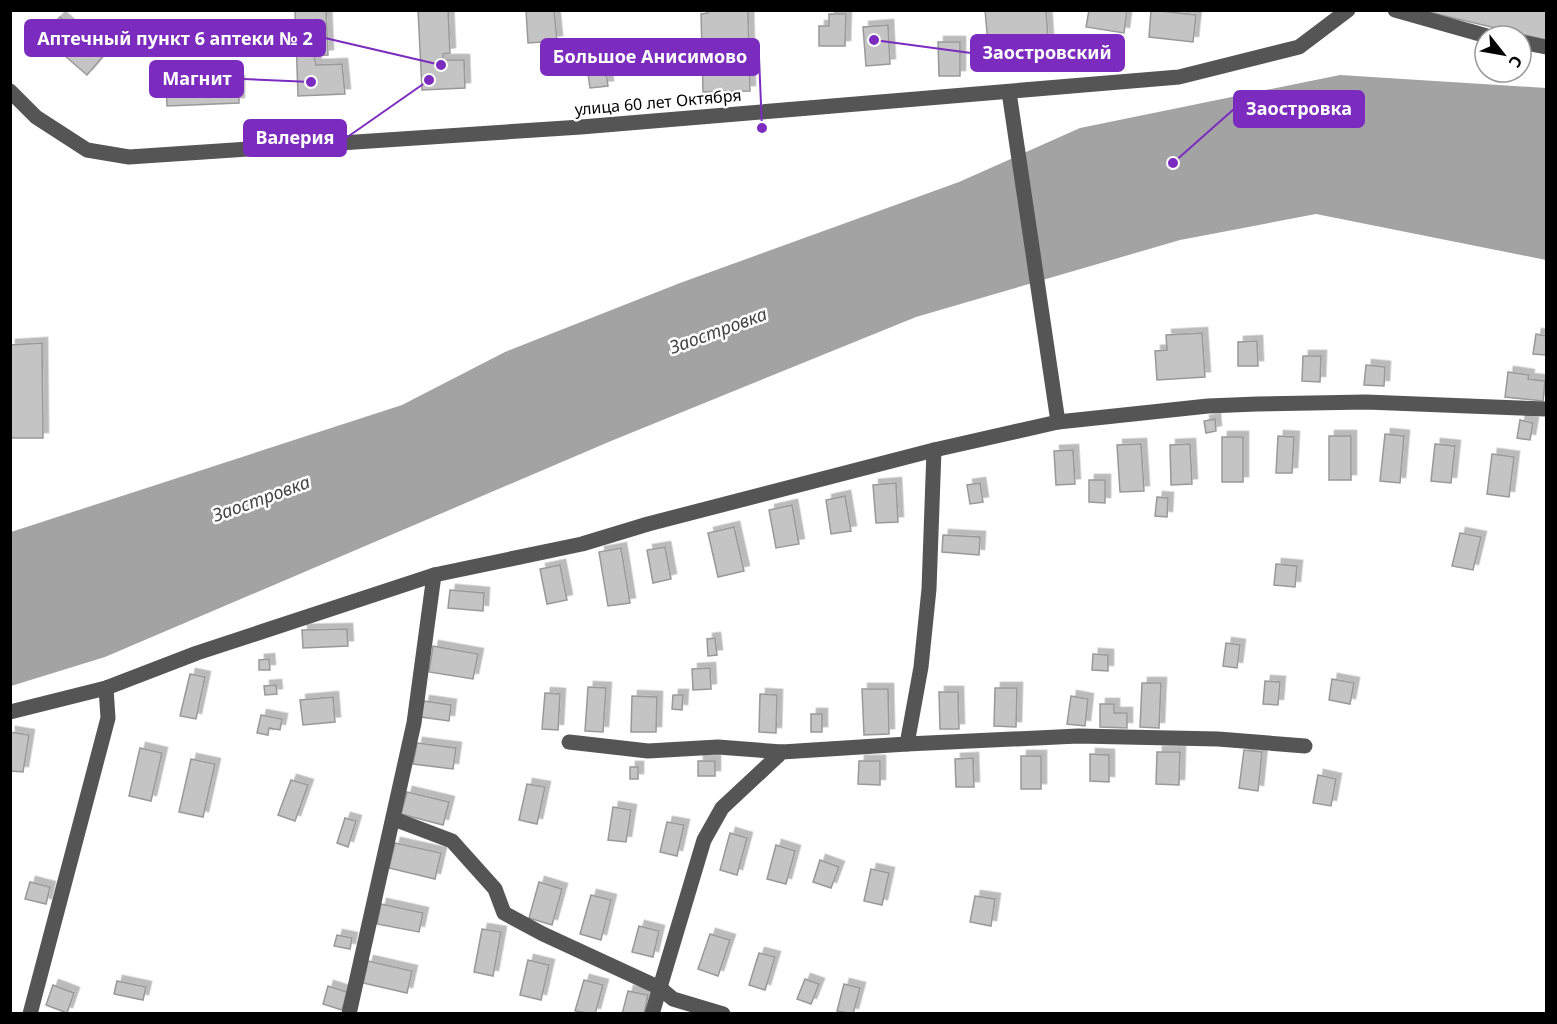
<svg xmlns="http://www.w3.org/2000/svg" width="1557" height="1024" font-family="'Noto Sans',sans-serif">
<style>
.water{fill:#a3a3a3}
.building{fill:#c4c4c4;stroke:#999;stroke-width:1.5;filter:url(#shadow)}
.lines{fill:none;stroke-linecap:round;stroke-linejoin:round}
.minor{stroke:#555;stroke-width:15}
.labels{text-anchor:middle;dominant-baseline:central;stroke-width:5;stroke-linejoin:round;paint-order:stroke}
.street-label{font-size:16px;fill:#000;stroke:#fff}
.water-label{font-size:18px;font-style:italic;fill:#444;stroke:#fff}
.leader{fill:none;stroke:#7b2cbf;stroke-width:2}
.callout-dot{fill:#7b2cbf;stroke:#fff;stroke-width:2}
.callout{fill:#7b2cbf;stroke:#7b2cbf;stroke-width:2}
.callout-label{font-size:18px;text-anchor:middle;font-weight:bold;fill:#fff}
</style>
<defs>
<filter id="shadow"><feDropShadow dx="5.5" dy="-5.5" stdDeviation="0" flood-color="#0004"/></filter>
</defs>
<rect width="100%" height="100%" fill="#fff"/>
<polygon class="water" points="1340,75 1546,88 1546,260 1316,214 1180,240 916,317 611,441 105,657 11,686 11,532 402,405 505,352 680,283 959,182 1080,128"/>
<g class="building">
<polygon points="295,10 326,10 328,55 314,56 316,65 342,64 345,94 298,96"/>
<polygon points="418,10 448,10 450,53 443,54 443,60 464,60 465,88 422,90"/>
<polygon points="526,10 554,10 557,41 528,43"/>
<polygon points="708,10 748,11 750,91 703,92 701,14 708,13"/>
<polygon points="985,10 1046,10 1048,40 988,44"/>
<polygon points="1089,10 1127,10 1124,33 1086,27"/>
<polygon points="1151,10 1196,15 1193,42 1149,37"/>
<polygon points="1420,10 1546,10 1546,40"/>
<polygon points="829,14 846,14 845,46 819,46 819,26 829,26"/>
<polygon points="60,17 104,55 87,75 42,36"/>
<polygon points="888,25 890,64 866,66 863,27"/>
<polygon points="938,42 960,42 960,76 939,76"/>
<polygon points="606,72 608,86 590,88 588,74"/>
<polygon points="166,80 239,81 239,103 167,106"/>
<polygon points="1202,333 1205,377 1157,380 1155,351 1167,350 1166,335"/>
<polygon points="1536,334 1546,336 1546,355 1533,354"/>
<polygon points="1257,341 1258,366 1238,366 1238,342"/>
<polygon points="42,343 43,438 10,438 10,345"/>
<polygon points="1303,356 1321,356 1320,382 1302,381"/>
<polygon points="1366,365 1385,367 1384,386 1364,385"/>
<polygon points="1508,372 1529,375 1528,379 1545,381 1543,401 1505,397"/>
<polygon points="1215,419 1216,431 1206,433 1204,421"/>
<polygon points="1520,420 1533,423 1530,440 1517,438"/>
<polygon points="1385,434 1404,436 1400,483 1380,481"/>
<polygon points="1278,436 1294,437 1292,473 1276,473"/>
<rect x="1329" y="436" width="22" height="44"/>
<rect x="1222" y="437" width="21" height="45"/>
<polygon points="1141,444 1144,491 1120,492 1117,445"/>
<polygon points="1190,444 1192,484 1171,485 1170,445"/>
<polygon points="1435,444 1455,446 1451,483 1431,481"/>
<polygon points="1073,450 1075,484 1056,485 1054,451"/>
<polygon points="1492,454 1514,457 1509,497 1487,494"/>
<polygon points="1089,480 1105,480 1105,503 1089,502"/>
<polygon points="896,483 898,522 876,523 873,485"/>
<polygon points="980,483 983,502 970,504 967,485"/>
<polygon points="845,496 851,531 831,534 826,500"/>
<polygon points="1157,497 1168,498 1167,517 1155,516"/>
<polygon points="792,505 799,544 776,548 769,510"/>
<polygon points="734,527 744,571 718,577 708,533"/>
<polygon points="1460,533 1481,537 1473,570 1452,566"/>
<polygon points="943,535 980,537 979,555 942,552"/>
<polygon points="665,547 671,579 653,583 647,550"/>
<polygon points="621,548 630,603 608,606 599,552"/>
<polygon points="1276,564 1297,566 1295,587 1274,585"/>
<polygon points="560,565 567,600 547,604 540,569"/>
<polygon points="450,590 484,593 483,611 448,608"/>
<polygon points="347,629 348,646 303,648 302,630"/>
<polygon points="715,638 717,655 708,656 707,639"/>
<polygon points="1226,643 1240,645 1237,668 1223,666"/>
<polygon points="433,646 478,654 473,679 429,672"/>
<polygon points="1093,654 1108,655 1108,671 1092,670"/>
<polygon points="269,659 270,670 259,670 259,660"/>
<polygon points="710,668 711,689 693,690 692,669"/>
<polygon points="190,674 205,677 196,719 180,716"/>
<polygon points="1332,679 1354,683 1350,704 1329,700"/>
<polygon points="1265,681 1280,682 1278,705 1263,704"/>
<polygon points="1142,683 1161,683 1159,728 1140,727"/>
<polygon points="276,685 277,694 265,695 264,686"/>
<polygon points="588,687 606,688 603,732 585,731"/>
<polygon points="995,688 1017,688 1016,727 994,726"/>
<polygon points="862,689 888,689 889,734 864,735"/>
<polygon points="939,692 958,692 959,729 940,729"/>
<polygon points="545,693 560,694 558,730 542,729"/>
<polygon points="760,694 777,695 776,733 759,732"/>
<polygon points="673,695 683,695 682,710 672,709"/>
<polygon points="632,696 657,697 656,732 631,732"/>
<polygon points="1071,696 1088,699 1085,726 1067,724"/>
<polygon points="333,697 335,722 303,725 300,700"/>
<polygon points="424,701 451,705 449,721 421,717"/>
<polygon points="1100,704 1114,704 1114,713 1127,713 1127,728 1100,727"/>
<rect x="811" y="714" width="11" height="18"/>
<polygon points="261,715 282,719 280,730 269,728 268,735 257,733"/>
<polygon points="10,732 29,735 23,772 10,771"/>
<polygon points="417,743 456,748 453,769 413,764"/>
<polygon points="140,748 162,753 151,801 129,796"/>
<polygon points="1244,750 1262,752 1258,791 1239,788"/>
<polygon points="1157,752 1180,752 1179,785 1156,784"/>
<polygon points="1090,754 1109,755 1109,782 1090,781"/>
<rect x="1021" y="756" width="20" height="33"/>
<polygon points="973,758 974,787 956,787 955,759"/>
<polygon points="191,759 215,764 203,817 179,812"/>
<rect x="698" y="761" width="17" height="15"/>
<polygon points="859,761 880,761 880,785 858,784"/>
<rect x="630" y="767" width="8" height="12"/>
<polygon points="1318,775 1336,779 1331,806 1313,803"/>
<polygon points="291,780 308,785 295,821 278,815"/>
<polygon points="527,784 545,787 537,824 519,820"/>
<polygon points="407,792 449,802 443,825 401,814"/>
<polygon points="613,807 631,810 626,842 608,840"/>
<polygon points="345,818 356,821 348,847 337,843"/>
<polygon points="667,822 684,825 677,856 660,852"/>
<polygon points="730,833 747,838 737,875 720,870"/>
<polygon points="395,843 441,853 435,879 389,868"/>
<polygon points="776,845 795,851 786,884 767,879"/>
<polygon points="820,860 839,867 831,888 813,882"/>
<polygon points="871,869 889,873 882,905 864,901"/>
<polygon points="30,882 50,887 46,904 25,899"/>
<polygon points="539,882 562,889 552,925 529,918"/>
<polygon points="591,895 611,900 601,940 580,934"/>
<polygon points="975,896 995,899 991,926 970,922"/>
<polygon points="381,904 423,913 419,932 377,924"/>
<polygon points="639,926 659,931 653,957 632,952"/>
<polygon points="482,929 501,932 493,976 474,972"/>
<polygon points="710,934 730,940 718,976 698,969"/>
<polygon points="337,935 352,938 350,949 334,946"/>
<polygon points="759,953 775,957 765,990 749,985"/>
<polygon points="528,960 549,965 541,1000 520,995"/>
<polygon points="368,961 412,971 407,993 363,983"/>
<polygon points="805,979 819,984 811,1004 797,999"/>
<polygon points="584,980 603,985 595,1014 575,1011"/>
<polygon points="117,981 146,987 143,1000 114,994"/>
<polygon points="844,984 860,988 853,1014 837,1011"/>
<polygon points="53,985 74,993 67,1013 46,1005"/>
<polygon points="328,986 347,992 342,1010 323,1004"/>
<polygon points="628,991 648,995 644,1014 622,1014"/>
</g>
<g class="lines">
<g class="minor">
<polyline points="1395,10 1487,36"/>
<polyline points="1521,42 1546,47"/>
<polyline points="10,91 36,117 87,150 129,157 581,127 1179,77 1299,47 1348,10"/>
<polyline points="1009,92 1058,422"/>
<polyline points="10,712 106,688 197,653 434,575 582,544 648,524 934,450 1058,422 1208,406 1257,404 1366,402 1546,409"/>
<polyline points="569,742 648,751 718,747 782,752"/>
<polyline points="907,744 1078,736 1218,739 1305,746"/>
<polyline points="394,819 452,841 495,889 504,913 543,934 660,988 673,999 723,1014"/>
<polyline points="30,1014 108,718 106,688"/>
<polyline points="349,1014 414,723 434,575"/>
<polyline points="652,1014 704,840 722,808 782,752 907,744 921,667 929,589 934,450"/>
</g>
</g>
<g class="labels">
<g class="street-label">
<text transform="translate(658 102) rotate(-5)">улица 60 лет Октября</text>
</g>
<g class="water-label">
<text transform="translate(718 330) rotate(-20)">Заостровка</text>
<text transform="translate(261 498) rotate(-20)">Заостровка</text>
</g>
</g>
<path class="leader" d="M441 65L325 38M874 40L971 53M762 128L759 57M311 82L243 79M1173 163L1234 109M429 80L346 138"/>
<g class="callout-dot">
<circle cx="441" cy="65" r="6"/>
<circle cx="874" cy="40" r="6"/>
<circle cx="762" cy="128" r="6"/>
<circle cx="311" cy="82" r="6"/>
<circle cx="1173" cy="163" r="6"/>
<circle cx="429" cy="80" r="6"/>
</g>
<g class="callout">
<rect x="25" y="20" width="300" height="36" rx="6"/>
<rect x="971" y="35" width="153" height="36" rx="6"/>
<rect x="541" y="39" width="218" height="36" rx="6"/>
<rect x="150" y="61" width="93" height="36" rx="6"/>
<rect x="1234" y="91" width="130" height="36" rx="6"/>
<rect x="244" y="120" width="102" height="36" rx="6"/>
</g>
<g class="callout-label">
<text x="175" y="45">Аптечный пункт 6 аптеки № 2</text>
<text x="1047" y="59">Заостровский</text>
<text x="650" y="63">Большое Анисимово</text>
<text x="197" y="85">Магнит</text>
<text x="1299" y="115">Заостровка</text>
<text x="295" y="144">Валерия</text>
</g>
<rect width="1557" height="1024" fill="none" stroke="#000000" stroke-width="24"/>
<g transform="translate(1503 54) rotate(121)"><circle r="28" fill="#ffffff" stroke="#999999" stroke-width="1.5"/>
<path d="M0-4.5L10 22L0 15L-10 22Z" fill="#000000"/>
<text y="-9" font-size="16" font-weight="bold" text-anchor="middle" fill="#000000">С</text>
</g>
</svg>
